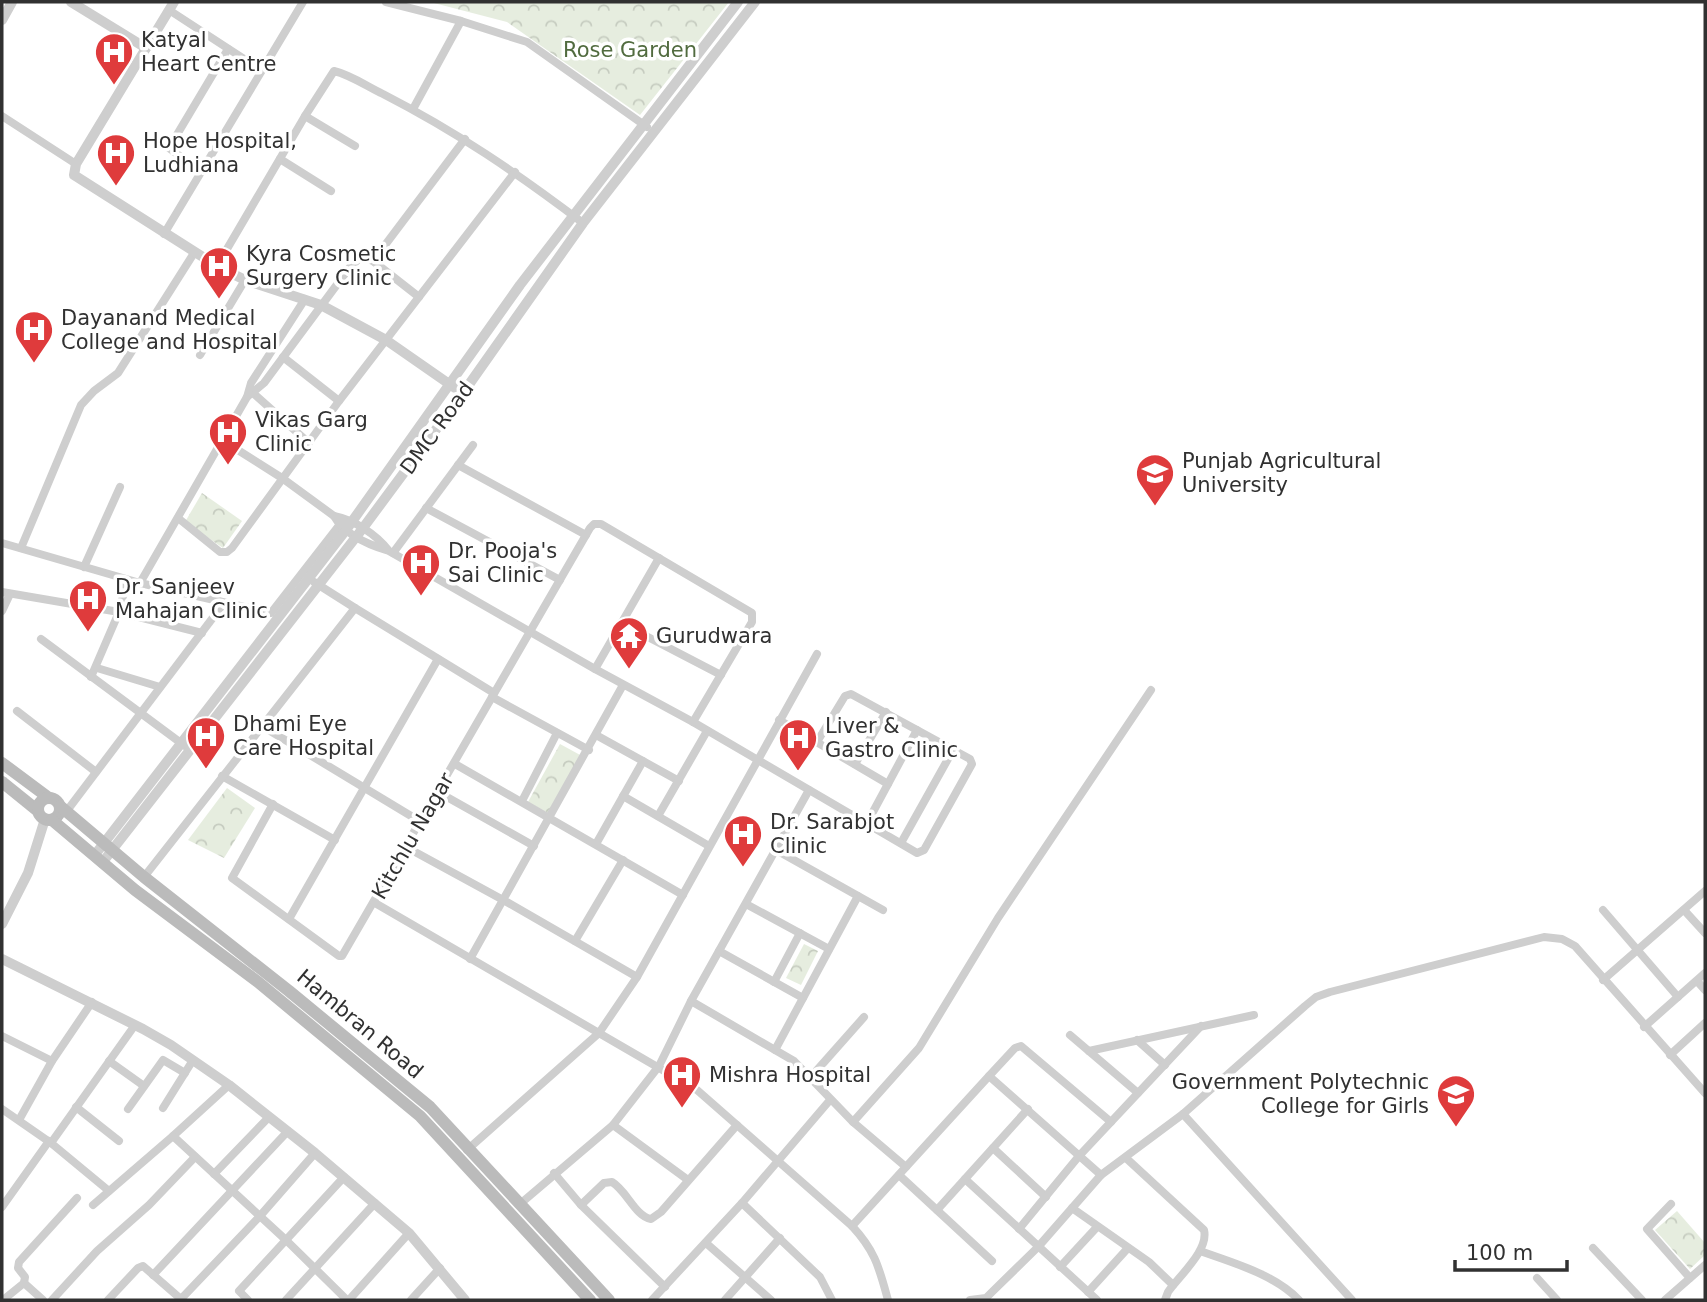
<svg xmlns="http://www.w3.org/2000/svg" width="1707" height="1302" font-family="'DejaVu Sans',sans-serif">
<style>
.park{fill:url(#park-crowns)}
.lines{fill:none;stroke-linecap:round;stroke-linejoin:round}
.minor{stroke:#cecece;stroke-width:8}
.tertiary{stroke:#cecece;stroke-width:10}
.secondary{stroke:#bbb;stroke-width:12}
.labels{text-anchor:middle;dominant-baseline:central;stroke-width:7;stroke-linejoin:round;paint-order:stroke}
.poi-label{font-size:21px;fill:#313131;stroke:#fff;text-anchor:start}
.park-label{font-size:21px;fill:#516b3f;stroke:#fff}
.street-label{font-size:21px;fill:#313131;stroke:#fff}
</style>
<defs>
<pattern id="park-crowns" width="20" height="18" patternUnits="userSpaceOnUse" patternTransform="scale(1.75)"><rect width="20" height="18" fill="#e6eddf"/><path d="M2 6a3 3 0 1 1 6 0M12 15a3 3 0 1 1 6 0" fill="none" stroke="#c6ccc0"/></pattern>
</defs>
<rect width="100%" height="100%" fill="#fff"/>
<g class="park">
<polygon points="430,2 729,2 640,115 507,22"/>
<polygon points="202,493 242,521 223,548 185,522"/>
<polygon points="560,744 582,756 550,814 528,802"/>
<polygon points="227,788 255,808 224,858 188,840"/>
<polygon points="804,944 818,951 801,985 786,978"/>
<polygon points="1677,1211 1705,1243 1705,1255 1690,1269 1655,1230"/>
</g>
<g class="lines">
<g class="minor">
<polyline points="386,2 461,21 527,42 647,127"/>
<polyline points="169,10 261,70"/>
<polyline points="413,109 461,21"/>
<polyline points="2,116 76,164"/>
<polyline points="305,116 355,146"/>
<polyline points="280,159 331,191"/>
<polyline points="201,172 169,148 228,49"/>
<polyline points="164,234 303,2"/>
<polyline points="373,261 465,139"/>
<path d="M217 266 305 116 334 71C351 75 368 87 383 94 457 132 517 173 583 223"/>
<polyline points="200,355 245,280"/>
<polyline points="283,357 339,401"/>
<polyline points="253,393 309,443"/>
<polyline points="247,397 264,383 350,267 361,257 373,261 419,297"/>
<polyline points="222,440 282,478 334,516"/>
<polyline points="458,465 586,535"/>
<polyline points="426,508 560,580"/>
<polyline points="178,518 220,552 227,552 232,548 339,401 515,172"/>
<polyline points="2,543 140,583 271,613 341,523"/>
<polyline points="21,548 81,405 94,391 118,373 194,253"/>
<path d="M389 551C376 534 354 520 334 516 344 534 369 545 389 551L595 669 693 722 917 853 924 850 972 764 970 759 851 694 845 696 817 742"/>
<polyline points="393,553 473,445"/>
<polyline points="84,567 120,487"/>
<polyline points="140,583 247,397 251,383 305,299"/>
<polyline points="2,592 119,612 202,633"/>
<polyline points="355,608 494,693"/>
<polyline points="2,611 10,594"/>
<polyline points="621,623 721,675"/>
<polyline points="41,639 185,746"/>
<polyline points="97,668 160,687"/>
<polyline points="595,669 659,558"/>
<polyline points="91,677 119,612 127,580"/>
<polyline points="492,697 589,750"/>
<polyline points="17,711 96,772"/>
<polyline points="779,720 888,784"/>
<polyline points="262,726 421,822"/>
<polyline points="596,735 679,781"/>
<polyline points="455,764 683,895"/>
<polyline points="855,764 886,712"/>
<polyline points="222,776 335,840"/>
<polyline points="438,792 534,846"/>
<polyline points="623,796 709,846"/>
<polyline points="522,801 557,733"/>
<polyline points="273,804 232,878 339,956 342,956 590,528 594,524 601,524 752,613 752,622 693,722"/>
<polyline points="66,812 224,603"/>
<polyline points="658,816 707,731"/>
<polyline points="867,823 917,730"/>
<polyline points="901,843 953,750"/>
<polyline points="596,844 643,761"/>
<polyline points="406,847 505,901 637,977"/>
<polyline points="776,850 883,910"/>
<polyline points="144,877 355,608 314,582"/>
<path d="M375 903 697 1090 852 1226C876 1252 879 1268 888 1300"/>
<polyline points="746,904 829,949"/>
<polyline points="1603,910 1678,997"/>
<polyline points="1684,910 1705,933"/>
<polyline points="289,919 438,659"/>
<polyline points="575,941 623,860"/>
<polyline points="719,951 803,998"/>
<polyline points="470,959 623,685"/>
<polyline points="1603,980 1705,891"/>
<polyline points="1697,981 1705,990"/>
<polyline points="774,982 800,933"/>
<polyline points="691,1001 794,1061 853,1122 906,1167"/>
<polyline points="1644,1027 1705,973"/>
<polyline points="1070,1035 1138,1093"/>
<polyline points="2,1036 52,1061"/>
<polyline points="1137,1040 1165,1065"/>
<polyline points="775,1050 858,896"/>
<polyline points="1089,1051 1254,1015"/>
<polyline points="1670,1055 1705,1023"/>
<polyline points="109,1061 144,1086"/>
<polyline points="989,1076 1015,1048 1021,1046 1111,1122"/>
<polyline points="810,1078 864,1017"/>
<polyline points="229,1085 173,1136 287,1241 347,1300"/>
<polyline points="76,1107 119,1141"/>
<polyline points="163,1108 193,1060"/>
<polyline points="2,1109 51,1143 109,1191"/>
<polyline points="128,1109 163,1060 185,1073"/>
<polyline points="1028,1109 965,1179 1097,1300"/>
<polyline points="1183,1114 1352,1300"/>
<polyline points="19,1120 52,1061 92,1002"/>
<polyline points="853,1122 919,1048 998,918 1151,690"/>
<polyline points="613,1125 688,1180"/>
<polyline points="51,1143 135,1025"/>
<polyline points="993,1148 1046,1197"/>
<polyline points="467,1150 599,1033 637,977 817,654"/>
<path d="M1126 1158 1204 1230C1209 1250 1180 1275 1168 1292L1165 1300"/>
<path d="M554 1173 581 1205 604 1183 612 1182C627 1191 635 1216 651 1219L661 1212 737 1125"/>
<polyline points="214,1174 269,1117"/>
<polyline points="899,1175 992,1261"/>
<polyline points="742,1203 820,1277 832,1300"/>
<polyline points="520,1204 613,1125 659,1066 691,1001 809,790"/>
<polyline points="1671,1204 1647,1229 1690,1278"/>
<polyline points="93,1205 173,1136"/>
<polyline points="581,1205 665,1287"/>
<polyline points="2,1207 49,1141"/>
<polyline points="1072,1208 1149,1262 1173,1285"/>
<polyline points="937,1210 965,1179"/>
<polyline points="852,1226 989,1076 1101,1175"/>
<polyline points="1019,1229 1079,1156 1201,1026"/>
<polyline points="706,1243 771,1300"/>
<polyline points="1593,1248 1642,1300"/>
<path d="M1200 1251C1233 1263 1274 1274 1299 1300"/>
<polyline points="1060,1267 1097,1227"/>
<polyline points="153,1275 288,1131"/>
<polyline points="1537,1278 1557,1300"/>
<polyline points="24,1283 25,1277 18,1268 19,1262 77,1198"/>
<polyline points="1088,1292 1128,1248"/>
<polyline points="181,1299 260,1216 315,1153"/>
<polyline points="3,1300 24,1283 43,1300"/>
<polyline points="52,1300 97,1251 149,1205 195,1157"/>
<polyline points="108,1300 138,1268 143,1266 182,1300"/>
<polyline points="248,1300 239,1291 344,1177"/>
<polyline points="286,1300 375,1203"/>
<polyline points="349,1300 409,1233"/>
<polyline points="411,1300 440,1268"/>
<polyline points="652,1300 742,1203 830,1100"/>
<polyline points="725,1300 780,1238"/>
<polyline points="970,1300 986,1298 992,1292 1038,1247 1101,1175 1183,1114 1305,1006 1316,997 1330,992 1544,937 1562,939 1575,946 1705,1093"/>
<polyline points="1665,1300 1705,1265"/>
</g>
<g class="tertiary">
<polyline points="71,2 146,48"/>
<polyline points="174,2 76,164 74,175 217,266 245,280 321,305 386,340 455,388"/>
<polyline points="2,20 12,2"/>
<polyline points="94,856 346,530 520,285 738,2"/>
<polyline points="102,863 363,528 463,393 583,223 755,2"/>
<polyline points="2,924 28,873 45,819"/>
<polyline points="2,959 143,1029 171,1045 229,1085 315,1153 409,1233 465,1300"/>
</g>
<g class="secondary">
<polyline points="2,763 49,798"/>
<polyline points="2,782 38,811"/>
<circle cx="49" cy="809" r="11"/>
<polyline points="60,806 144,877 289,991 430,1107 609,1300"/>
<polyline points="52,820 135,890 258,982 420,1116 590,1300"/>
</g>
</g>
<defs>
<g id="hospital-pin" transform="scale(2.0125)"><path d="M0 17L-7.5 6A9.5 9.5 0 1 1 7.5 6Z" fill="#df3b3c" stroke="#fff"/><path d="M-5-5h3v3.5h4V-5h3V5h-3V1.5h-4V5h-3Z" fill="#fff"/></g>
<g id="university-pin" transform="scale(2.0125)"><path d="M0 17L-7.5 6A9.5 9.5 0 1 1 7.5 6Z" fill="#df3b3c" stroke="#fff"/><path d="M0-5L7-2L0 1L-7-2ZM-4 1L0 2.5L4 1V4Q0 6-4 4Z" fill="#fff"/></g>
<g id="temple-pin" transform="scale(2.0125)"><path d="M0 17L-7.5 6A9.5 9.5 0 1 1 7.5 6Z" fill="#df3b3c" stroke="#fff"/><path d="M0-6L5-2H3V0L6.5 2.5H4V6H1.5V3h-3V6H-4V2.5H-6.5L-3 0V-2H-5Z" fill="#fff"/></g>
</defs>
<g fill-rule="evenodd">
<use href="#hospital-pin" x="114" y="52"/>
<use href="#hospital-pin" x="116" y="153"/>
<use href="#hospital-pin" x="219" y="266"/>
<use href="#hospital-pin" x="34" y="330"/>
<use href="#hospital-pin" x="228" y="432"/>
<use href="#university-pin" x="1155" y="473"/>
<use href="#hospital-pin" x="421" y="563"/>
<use href="#hospital-pin" x="88" y="599"/>
<use href="#temple-pin" x="629" y="636"/>
<use href="#hospital-pin" x="206" y="736"/>
<use href="#hospital-pin" x="798" y="738"/>
<use href="#hospital-pin" x="743" y="834"/>
<use href="#hospital-pin" x="682" y="1075"/>
<use href="#university-pin" x="1456" y="1094"/>
</g>
<g class="labels">
<g class="poi-label">
<text x="141" y="40">Katyal<tspan x="141" dy="24">Heart Centre</tspan></text>
<text x="143" y="141">Hope Hospital,<tspan x="143" dy="24">Ludhiana</tspan></text>
<text x="246" y="254">Kyra Cosmetic<tspan x="246" dy="24">Surgery Clinic</tspan></text>
<text x="61" y="318">Dayanand Medical<tspan x="61" dy="24">College and Hospital</tspan></text>
<text x="255" y="420">Vikas Garg<tspan x="255" dy="24">Clinic</tspan></text>
<text x="1182" y="461">Punjab Agricultural<tspan x="1182" dy="24">University</tspan></text>
<text x="448" y="551">Dr. Pooja's<tspan x="448" dy="24">Sai Clinic</tspan></text>
<text x="115" y="587">Dr. Sanjeev<tspan x="115" dy="24">Mahajan Clinic</tspan></text>
<text x="656" y="636">Gurudwara</text>
<text x="233" y="724">Dhami Eye<tspan x="233" dy="24">Care Hospital</tspan></text>
<text x="825" y="726">Liver &amp;<tspan x="825" dy="24">Gastro Clinic</tspan></text>
<text x="770" y="822">Dr. Sarabjot<tspan x="770" dy="24">Clinic</tspan></text>
<text x="709" y="1075">Mishra Hospital</text>
<text x="1429" y="1082" text-anchor="end">Government Polytechnic<tspan x="1429" dy="24">College for Girls</tspan></text>
</g>
<g class="park-label">
<text x="630" y="50">Rose Garden</text>
</g>
<g class="street-label">
<text transform="translate(437 428) rotate(-54)">DMC Road</text>
<text transform="translate(413 836) rotate(-60)">Kitchlu Nagar</text>
<text transform="translate(360 1024) rotate(40)">Hambran Road</text>
</g>
</g>
<rect width="1707" height="1302" fill="none" stroke="#313131" stroke-width="7"/>
<path d="M1455 1260v10h112v-10" fill="none" stroke="#313131" stroke-width="3.5"/>
<text x="1466" y="1260" font-size="21" fill="#313131" stroke="#ffffff" stroke-width="5" paint-order="stroke">100 m</text>
</svg>
